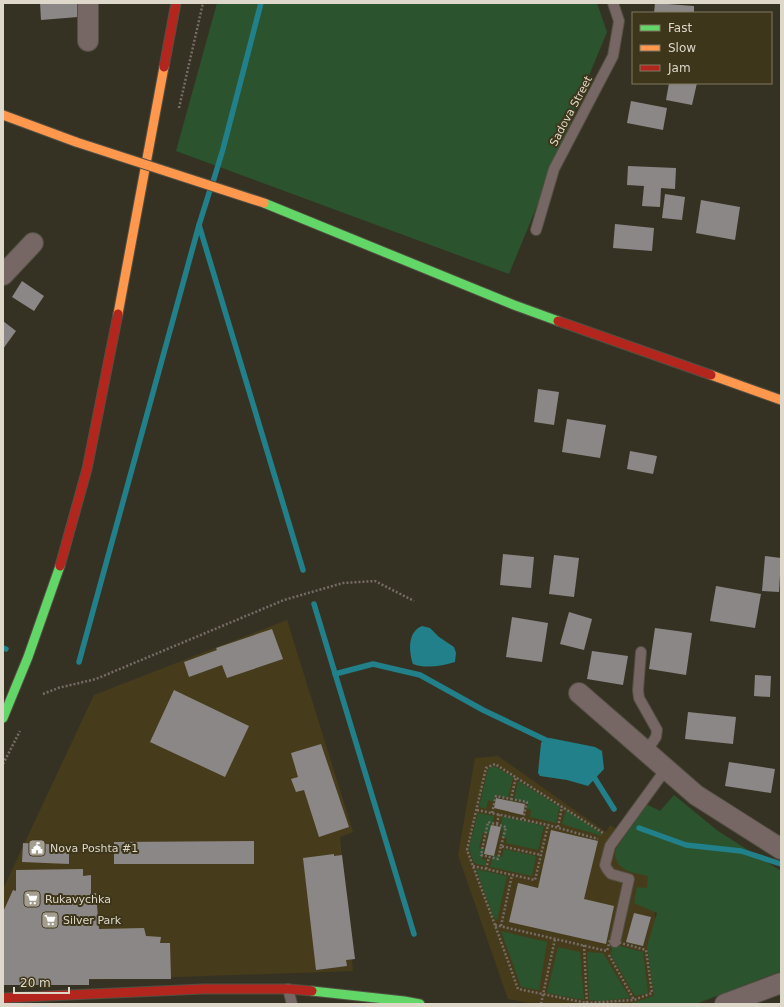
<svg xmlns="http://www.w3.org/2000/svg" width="784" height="1007" font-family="'DejaVu Sans',sans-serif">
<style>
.built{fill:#463c1c}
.green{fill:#2b532d}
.water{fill:#218089}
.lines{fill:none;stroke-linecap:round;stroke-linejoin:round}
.stream{stroke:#218089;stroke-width:5.5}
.building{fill:#8b8786}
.lane-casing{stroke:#524f43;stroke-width:12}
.street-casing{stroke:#524f43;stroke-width:22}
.fast-casing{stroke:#524f43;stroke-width:11}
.slow-casing{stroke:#524f43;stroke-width:11}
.jam-casing{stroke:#524f43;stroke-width:11}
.path{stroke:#766b67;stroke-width:2.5;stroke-dasharray:2 2;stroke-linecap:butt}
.lane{stroke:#766764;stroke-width:10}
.street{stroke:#766764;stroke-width:20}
.fast{stroke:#63d668;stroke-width:9}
.slow{stroke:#ff974d;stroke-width:9}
.jam{stroke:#b3261e;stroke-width:9}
.slow-bridge-casing{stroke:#524f43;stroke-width:11;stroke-linecap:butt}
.slow-bridge{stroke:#ff974d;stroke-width:9}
.labels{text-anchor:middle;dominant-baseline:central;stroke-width:4;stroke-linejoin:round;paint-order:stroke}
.street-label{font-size:11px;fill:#ddd8c9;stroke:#3e361b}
.poi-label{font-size:11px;fill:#ddd8c9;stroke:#3e361b;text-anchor:start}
</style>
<rect width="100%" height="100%" fill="#363223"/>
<g class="built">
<polygon points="287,620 353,832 340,837 353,971 3,983 3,889 94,695"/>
<polygon points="498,756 606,832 610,825 649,849 663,1004 536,1004 508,999 458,855 475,758"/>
</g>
<g class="green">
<polygon points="217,3 597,3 607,32 574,112 571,123 509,274 176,151"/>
<polygon points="494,766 513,777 508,798 495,795 494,802 488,800 486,809 479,807 488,769"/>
<polygon points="518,781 560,807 556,823 530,817 531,810 526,809 528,804 514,799"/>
<path d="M674 795 718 831 781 871V971L696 1004H618L633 1003 654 996 647 946 657 913 634 903 637 887 647 888 648 876C632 872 615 872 615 851L646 804 660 811Z"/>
<polygon points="566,810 602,834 602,836 562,824"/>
<polygon points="478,813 494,816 490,834 483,832 479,848 485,849 482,859 486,860 485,866 474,863 469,848"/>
<polygon points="503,816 544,826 538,850 506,843 507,838 502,836 503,830 500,829"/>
<polygon points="504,849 536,856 532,876 490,867 493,855 502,857"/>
<polygon points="476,869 507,876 497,920 494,918"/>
<polygon points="501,931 547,942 539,990 521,987"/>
<polygon points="613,944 643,952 648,993 635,996 611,955"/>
<polygon points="558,947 580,952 584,1000 547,993"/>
<polygon points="587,952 603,953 630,998 600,1001 589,1000"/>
</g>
<g class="water">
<path d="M422 626 430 628 439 637 454 647 456 653 455 662C442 666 426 669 413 664 409 652 407 632 422 626Z"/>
<polygon points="550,738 595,747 602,751 604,769 588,786 567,780 540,776 538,773 541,743 544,739"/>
</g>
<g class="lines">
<g class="stream">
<polyline points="213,182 223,149 261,3"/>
<polyline points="210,190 199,225 303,570"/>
<polyline points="314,604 414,934"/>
<polyline points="3,648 6,649"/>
<polyline points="79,662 199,225"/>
<polyline points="335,674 373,664 420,675 483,710 550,742"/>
<polyline points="592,774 614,809"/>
<polyline points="639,828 686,845 741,851 781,864"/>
</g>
</g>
<g class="building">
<polygon points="40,3 77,3 78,17 41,20"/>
<polygon points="655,3 694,6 694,13 654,13"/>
<polygon points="669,83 697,83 692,105 666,100"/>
<polygon points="631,101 667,108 663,130 627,123"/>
<polygon points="628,166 676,168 675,189 661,188 660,207 642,206 644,186 627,185"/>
<polygon points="665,194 685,197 682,220 662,218"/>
<polygon points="701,200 740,207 735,240 696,233"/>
<polygon points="615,224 654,228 652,251 613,248"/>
<polygon points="22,281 44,296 34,311 12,297"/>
<polygon points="3,321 16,331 3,349"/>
<polygon points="538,389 559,392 554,425 534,422"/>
<polygon points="567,419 606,425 600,458 562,452"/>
<polygon points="630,451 657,456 653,474 627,469"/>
<polygon points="503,554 534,557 531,588 500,585"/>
<polygon points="554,555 579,558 574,597 549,594"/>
<polygon points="765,556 781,558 779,592 762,591"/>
<polygon points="716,586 761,594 755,628 710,621"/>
<polygon points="569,612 592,619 584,650 560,644"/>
<polygon points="512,617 548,623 542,662 506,657"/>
<polygon points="655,628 692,633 686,675 649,669"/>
<polygon points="272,629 283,659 227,678 222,665 189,677 184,662 217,650 216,648"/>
<polygon points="592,651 628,656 623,685 587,679"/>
<polygon points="755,675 771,676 770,697 754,696"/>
<polygon points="174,690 249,726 225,777 150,742"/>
<polygon points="688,712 736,717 733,744 685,739"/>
<polygon points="321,744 349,827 319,837 304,790 296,792 291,779 298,777 291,753"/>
<polygon points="729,762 775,769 771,793 725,786"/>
<polygon points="496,798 525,804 523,815 494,808"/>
<polygon points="491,825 501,827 494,856 484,854"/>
<polygon points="551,830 598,841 584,899 614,906 606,944 509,922 518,883 538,888"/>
<polygon points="254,841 254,864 114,864 114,842"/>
<polygon points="23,843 69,845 69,864 22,862"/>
<polygon points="334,854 334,856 342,855 355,959 346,960 347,966 316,970 303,858"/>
<polygon points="83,869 83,876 91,875 91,893 96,893 99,929 144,928 146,936 161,937 160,943 170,943 171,979 89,979 89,985 3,985 3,912 13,890 16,891 16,870"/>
<polygon points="634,913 651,917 643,946 626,942"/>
</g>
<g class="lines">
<g class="lane-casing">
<g id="lane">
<polyline points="536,230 554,169 613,56 619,21 613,3"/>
<polyline points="641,652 638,690 639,698 657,730 656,737 646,752"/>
<polyline points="615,942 629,879 611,874 607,869 605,865 610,846 666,769"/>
<polyline points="288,989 292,1004"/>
</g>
</g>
<g class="street-casing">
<g id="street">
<polyline points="88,41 88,3"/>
<polyline points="3,275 33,243"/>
<polyline points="579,693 696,795 781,849"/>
<polyline points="725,1004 781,983"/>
</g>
</g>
<g class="fast-casing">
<g id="fast">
<polyline points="264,203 514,305 558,321"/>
<polyline points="3,718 28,657 60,566"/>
<polyline points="312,991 404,1001 420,1004"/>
</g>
</g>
<g class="slow-casing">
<g id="slow">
<polyline points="3,115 76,142"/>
<polyline points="118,314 164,67"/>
<polyline points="711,375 781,400"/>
</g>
</g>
<g class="jam-casing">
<g id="jam">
<polyline points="164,67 176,3"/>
<polyline points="558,321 711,375"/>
<polyline points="60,566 87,469 118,314"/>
<polyline points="3,998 203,989 288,989 312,991"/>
</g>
</g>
<g class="path">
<polyline points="179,108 203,3"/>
<polyline points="43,694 58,688 96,679 284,600 343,583 375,581 414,601"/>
<polyline points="3,764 20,731"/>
<polyline points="511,799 527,802 523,819"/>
<polyline points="477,810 548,825 598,839"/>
<polyline points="492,813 496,796 511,799 516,777"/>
<polyline points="497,824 499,814"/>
<polyline points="558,827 562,807"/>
<polyline points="501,846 506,827 488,822 481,855 498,859 501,846 541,855"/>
<polyline points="473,866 535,880 548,825"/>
<polyline points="486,869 489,857"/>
<polygon points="495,925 607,951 610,940 646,950 652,993 634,1000 587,1003 518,989"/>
<polyline points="495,925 467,850 486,768 495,764 603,833"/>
<polyline points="501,926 512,875"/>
<polyline points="584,945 587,1003"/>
<polyline points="609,955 634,1000"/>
<polyline points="541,1004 555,939"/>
</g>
<use href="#lane" class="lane"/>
<use href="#street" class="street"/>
<use href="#fast" class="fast"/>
<use href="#slow" class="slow"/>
<use href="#jam" class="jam"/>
<g class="slow-bridge-casing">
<polyline id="slow-bridge" points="76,142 264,203"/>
</g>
<use href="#slow-bridge" class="slow-bridge"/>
</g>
<defs>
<g id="civic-square" transform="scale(0.9)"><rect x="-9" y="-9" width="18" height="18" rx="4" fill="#a39e8f" stroke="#3e361b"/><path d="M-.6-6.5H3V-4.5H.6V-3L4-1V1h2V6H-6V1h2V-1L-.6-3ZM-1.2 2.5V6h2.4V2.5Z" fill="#fff"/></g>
<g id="supermarket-square" transform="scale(0.9)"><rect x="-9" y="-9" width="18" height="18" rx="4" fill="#a39e8f" stroke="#3e361b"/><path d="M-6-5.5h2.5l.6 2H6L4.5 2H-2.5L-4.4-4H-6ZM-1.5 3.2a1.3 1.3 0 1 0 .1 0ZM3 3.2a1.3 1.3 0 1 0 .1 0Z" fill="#fff"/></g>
</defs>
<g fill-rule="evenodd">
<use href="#civic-square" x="37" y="848"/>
<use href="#supermarket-square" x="32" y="899"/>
<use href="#supermarket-square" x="50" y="920"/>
</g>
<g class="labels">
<g class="street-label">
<text transform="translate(571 111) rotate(-62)">Sadova Street</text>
</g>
<g class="poi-label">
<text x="50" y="848">Nova Poshta #1</text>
<text x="45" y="899">Rukavychka</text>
<text x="63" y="920">Silver Park</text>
</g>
</g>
<rect width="784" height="1007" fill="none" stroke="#ddd8c9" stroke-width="8"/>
<rect x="632" y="12" width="140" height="72" fill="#3e361b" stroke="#7e7761"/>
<rect x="640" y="25" width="20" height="6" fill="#63d668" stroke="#7e7761"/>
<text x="668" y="32" font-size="12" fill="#ddd8c9">Fast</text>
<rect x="640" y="45" width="20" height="6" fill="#ff974d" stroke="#7e7761"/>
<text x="668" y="52" font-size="12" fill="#ddd8c9">Slow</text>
<rect x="640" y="65" width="20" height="6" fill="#b3261e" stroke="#7e7761"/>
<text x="668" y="72" font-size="12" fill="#ddd8c9">Jam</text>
<path d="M14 987v6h55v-6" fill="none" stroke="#ddd8c9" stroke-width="2"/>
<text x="20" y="987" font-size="12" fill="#ddd8c9" stroke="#3e361b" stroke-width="3" paint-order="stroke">20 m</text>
</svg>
